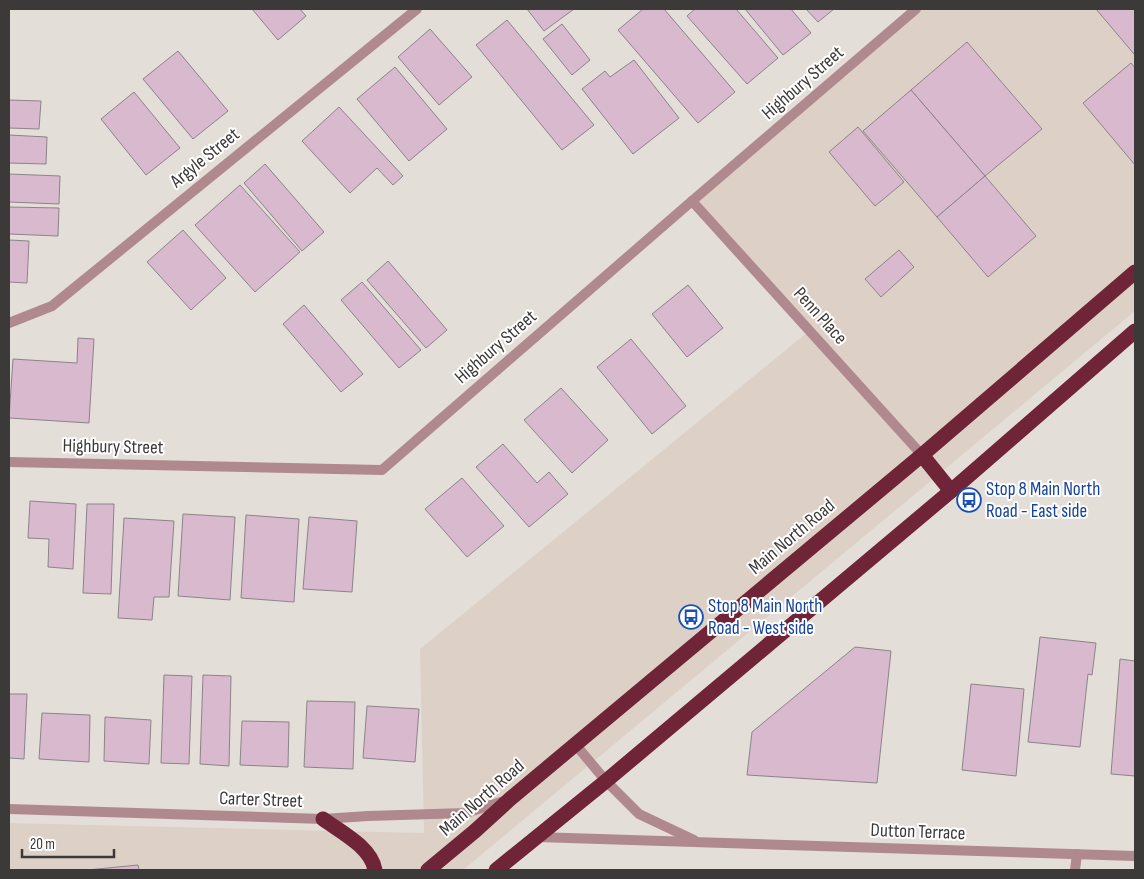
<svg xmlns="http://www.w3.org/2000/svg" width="1144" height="879" font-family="'Sofia Sans Condensed',sans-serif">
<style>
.built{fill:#ddd1c7}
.building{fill:#d8b9cd;stroke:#8b8488}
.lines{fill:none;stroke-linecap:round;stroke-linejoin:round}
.street{stroke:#b0898f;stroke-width:10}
.highway{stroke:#6f2537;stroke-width:15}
.labels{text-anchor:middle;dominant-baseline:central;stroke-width:4;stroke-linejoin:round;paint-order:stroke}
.street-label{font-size:19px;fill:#3c3a38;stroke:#fff}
.transit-label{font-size:19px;fill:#164399;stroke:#fff;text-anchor:start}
</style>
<rect width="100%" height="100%" fill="#e4ded9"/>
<polygon class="built" points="916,9 1135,9 1135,311 463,870 9,870 9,823 424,833 420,649 809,331 692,201"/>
<g class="building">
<polygon points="252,9 300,9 306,16 278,40"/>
<polygon points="527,9 574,9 544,31"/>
<polygon points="643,9 664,9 735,92 698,123 618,30"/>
<polygon points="695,9 736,9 778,58 747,84 687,16"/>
<polygon points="745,9 791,9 811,33 783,55"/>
<polygon points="806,9 834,9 818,22"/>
<polygon points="1096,9 1135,9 1135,53 1134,54"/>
<polygon points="507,20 594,125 562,150 476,45"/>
<polygon points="562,24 590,60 572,75 543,39"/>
<polygon points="430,29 472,77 439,105 398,57"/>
<polygon points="967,42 1042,129 985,176 911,90"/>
<polygon points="178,51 228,111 193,139 143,79"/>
<polygon points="634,60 679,118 633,154 582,89 605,71 610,77"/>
<polygon points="1131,63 1135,68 1135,165 1083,103"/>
<polygon points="395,67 447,129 409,161 357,99"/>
<polygon points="911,90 985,176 937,217 863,131"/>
<polygon points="134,92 180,148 146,175 101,119"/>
<polygon points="9,100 41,101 39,129 9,128"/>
<polygon points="339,107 403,176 393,185 377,168 350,193 302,141"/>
<polygon points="858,127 904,182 875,206 829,152"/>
<polygon points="9,135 47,137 46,164 9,163"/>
<polygon points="265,164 324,232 302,251 244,183"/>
<polygon points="9,174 60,176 59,204 9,202"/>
<polygon points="985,176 1036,236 988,277 937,217"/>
<polygon points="240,185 300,252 255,292 195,225"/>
<polygon points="9,207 59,208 58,236 9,234"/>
<polygon points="183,230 226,278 191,310 147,262"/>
<polygon points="9,240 29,241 27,283 9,282"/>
<polygon points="899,250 914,267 881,297 865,279"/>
<polygon points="388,261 447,330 426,348 367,280"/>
<polygon points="362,282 421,350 399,368 341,300"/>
<polygon points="688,285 723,328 687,357 652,314"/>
<polygon points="304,305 363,374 341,392 283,324"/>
<polygon points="78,338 94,339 89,423 9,418 13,359 77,363"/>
<polygon points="631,339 686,406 652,434 597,367"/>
<polygon points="561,388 608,440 572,473 524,420"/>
<polygon points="503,444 537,483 549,472 568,494 529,527 476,467"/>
<polygon points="462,478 504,526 467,557 425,509"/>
<polygon points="30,501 76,504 73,569 48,567 49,539 28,538"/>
<polygon points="87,504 114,504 111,594 83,593"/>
<polygon points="183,514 235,517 230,600 178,596"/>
<polygon points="246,515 299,519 294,602 241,598"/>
<polygon points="309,517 357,521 352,592 303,589"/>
<polygon points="124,518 174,521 169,597 154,597 152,620 118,618"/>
<polygon points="1040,637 1096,643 1092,675 1088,674 1080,747 1028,742"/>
<polygon points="855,647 891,651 877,783 747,775 752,732"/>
<polygon points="1120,659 1135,661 1135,776 1111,774"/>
<polygon points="164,675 192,676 189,764 161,763"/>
<polygon points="203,675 231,676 229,766 200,764"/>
<polygon points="971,684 1024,689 1016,776 962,770"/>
<polygon points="9,694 27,694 24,759 9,758"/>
<polygon points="307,701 355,702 353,769 304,767"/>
<polygon points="367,706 419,709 415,762 363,758"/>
<polygon points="42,713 90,715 89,762 39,759"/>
<polygon points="105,717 151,720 149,764 104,761"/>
<polygon points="242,721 289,722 288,767 240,765"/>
<polygon points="138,865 139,870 87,870"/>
</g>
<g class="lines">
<g class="street">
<polyline points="692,201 922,455"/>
<polyline points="9,323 52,306 417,9"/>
<polyline points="9,462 382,470 692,201 916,9"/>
<polyline points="575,744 606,781 639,814 694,840"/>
<polyline points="9,809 323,819 368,816 466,813 507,800"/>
<polyline points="537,837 1135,856"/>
<polyline points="1075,870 1077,854"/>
</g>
<g class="highway">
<polyline points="922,455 951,491"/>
<path d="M323 819C341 832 371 847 375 870"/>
<polyline points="428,870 475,831 510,799 922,455 1135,272"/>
<polyline points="496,870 606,781 951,491 1135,331"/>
</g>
</g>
<defs>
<g id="bus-ring" transform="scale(1.25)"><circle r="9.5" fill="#fff" stroke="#1a4fb4" stroke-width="1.5"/><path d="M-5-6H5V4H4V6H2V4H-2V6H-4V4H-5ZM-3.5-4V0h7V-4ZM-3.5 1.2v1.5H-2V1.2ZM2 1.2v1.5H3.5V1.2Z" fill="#1a4fb4"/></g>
</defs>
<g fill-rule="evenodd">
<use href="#bus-ring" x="969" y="500"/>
<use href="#bus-ring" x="691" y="617"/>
</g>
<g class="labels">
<g class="street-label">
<text transform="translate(803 83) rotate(-41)">Highbury Street</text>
<text transform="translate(205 158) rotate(-39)">Argyle Street</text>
<text transform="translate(820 316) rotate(48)">Penn Place</text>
<text transform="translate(496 347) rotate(-41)">Highbury Street</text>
<text transform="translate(113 447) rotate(1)">Highbury Street</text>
<text transform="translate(792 537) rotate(-40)">Main North Road</text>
<text transform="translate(482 798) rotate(-41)">Main North Road</text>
<text transform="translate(261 800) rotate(2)">Carter Street</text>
<text transform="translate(918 832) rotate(2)">Dutton Terrace</text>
</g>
<g class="transit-label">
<text x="986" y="489">Stop 8 Main North<tspan x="986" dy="22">Road - East side</tspan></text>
<text x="708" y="606">Stop 8 Main North<tspan x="708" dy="22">Road - West side</tspan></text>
</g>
</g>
<rect width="1144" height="879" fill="none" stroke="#3c3a38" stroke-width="20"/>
<path d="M22 849v8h92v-8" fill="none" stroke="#3c3a38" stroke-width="2.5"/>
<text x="30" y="849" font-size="15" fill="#3c3a38" stroke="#ffffff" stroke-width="4" paint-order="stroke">20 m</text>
</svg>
